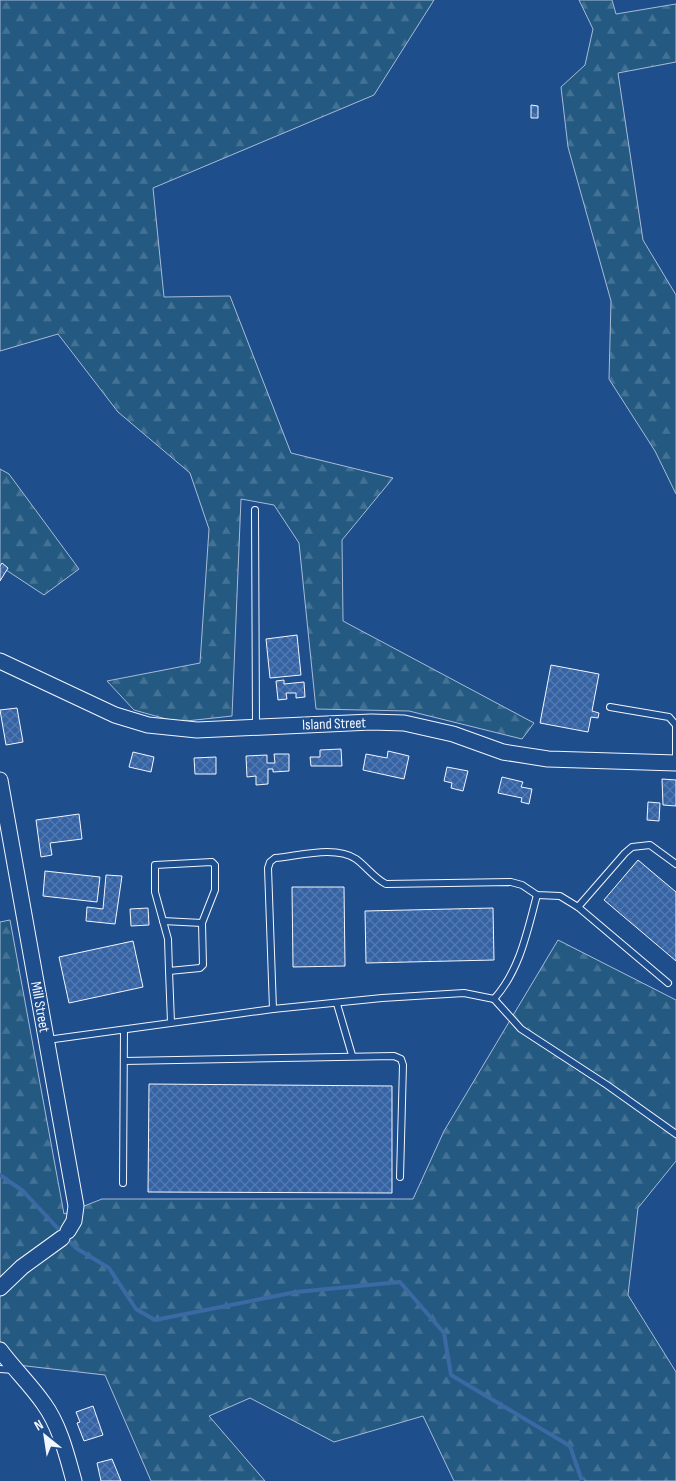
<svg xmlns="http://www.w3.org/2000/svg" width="676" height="1481" font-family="'Sofia Sans Condensed',sans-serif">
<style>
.forest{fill:url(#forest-firs);stroke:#a8bbd7}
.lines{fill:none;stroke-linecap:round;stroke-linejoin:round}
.stream{stroke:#3b69a3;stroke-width:4}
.building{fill:url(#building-cross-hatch);stroke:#f2f6ff}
.service-casing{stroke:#f2f6ff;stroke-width:8}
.tertiary-casing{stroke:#f2f6ff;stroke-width:17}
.service{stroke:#1f4e8c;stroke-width:6}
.tertiary{stroke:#1f4e8c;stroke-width:15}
.labels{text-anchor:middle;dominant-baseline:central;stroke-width:4;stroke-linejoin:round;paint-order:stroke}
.street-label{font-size:15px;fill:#f2f6ff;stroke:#1f4e8c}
</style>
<defs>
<pattern id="forest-firs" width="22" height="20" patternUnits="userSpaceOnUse" patternTransform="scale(1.25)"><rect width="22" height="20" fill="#245a82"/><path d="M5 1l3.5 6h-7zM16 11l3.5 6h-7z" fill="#447295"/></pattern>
<pattern id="building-cross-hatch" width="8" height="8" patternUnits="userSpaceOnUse" patternTransform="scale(1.25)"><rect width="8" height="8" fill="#3563a3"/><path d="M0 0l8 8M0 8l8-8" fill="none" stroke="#537ab1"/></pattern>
</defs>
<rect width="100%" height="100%" fill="#1f4e8c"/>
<g class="forest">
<polygon points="0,0 434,0 374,95 153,188 164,297 230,296 291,453 393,478 342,540 343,621 534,723 522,739 409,711 316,709 299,543 274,505 241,499 232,716 177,722 134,710 107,681 200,663 209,529 190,473 118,412 58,334 0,351"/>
<polygon points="579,0 612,0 616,14 676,4 676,62 618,73 643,240 676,295 676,494 655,451 609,379 611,301 568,147 561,87 585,65 593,29"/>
<polygon points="0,469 9,474 79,569 44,595 0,566"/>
<polygon points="10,920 64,1214 102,1199 413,1199 444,1131 558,940 676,1000 676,1161 638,1208 628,1295 676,1372 676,1481 454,1481 423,1416 334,1442 250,1398 209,1416 265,1481 151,1481 105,1375 0,1363 0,922"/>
</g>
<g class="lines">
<polyline class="stream" points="0,1175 23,1191 76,1248 109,1268 136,1309 155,1320 296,1292 400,1282 444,1333 451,1375 570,1446 582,1481"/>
</g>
<g class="building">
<polygon points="531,105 538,106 538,118 531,118"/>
<polygon points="2,563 8,568 0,581 0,566"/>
<polygon points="297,635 301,675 270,678 266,639"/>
<polygon points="551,665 599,674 592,711 599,713 598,718 591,717 588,732 540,723"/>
<polygon points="284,680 284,684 304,682 305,697 296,698 296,693 286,693 287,699 278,700 276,681"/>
<polygon points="17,708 23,742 6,745 0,710"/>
<polygon points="341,749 342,766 311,766 310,757 320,757 320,750"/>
<polygon points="388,751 409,756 404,779 363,770 366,754 387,758"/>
<polygon points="133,752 154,757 151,772 129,767"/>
<polygon points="274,754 289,754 289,771 273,772 273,769 268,769 268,784 256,785 256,776 247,777 246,756 267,755 267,763 275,763"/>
<polygon points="216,757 216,774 195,774 194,758"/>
<polygon points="447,767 468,771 463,791 451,788 452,783 444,781"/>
<polygon points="502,777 523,782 521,787 532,789 529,804 521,802 522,798 498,793"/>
<polygon points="662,779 676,780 676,806 663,805"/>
<polygon points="648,802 660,803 659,821 647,820"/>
<polygon points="79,814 82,839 50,843 52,855 41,857 36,820"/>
<polygon points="638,860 676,892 676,961 604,900"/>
<polygon points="45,871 100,877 97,902 43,896"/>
<polygon points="106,875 122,876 115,924 86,921 87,907 103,909"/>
<polygon points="292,887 344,887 345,966 293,967"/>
<polygon points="148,908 149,925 131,926 130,909"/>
<polygon points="493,908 494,960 366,963 365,911"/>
<polygon points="133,941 143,987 69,1003 59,957"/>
<polygon points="149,1084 392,1086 392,1193 148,1192"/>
<polygon points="93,1406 103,1435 84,1441 77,1423 80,1422 76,1412"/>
<polygon points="112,1459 121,1481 101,1481 97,1463"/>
</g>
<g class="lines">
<g class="service-casing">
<g id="service">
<polyline points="255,510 256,727"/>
<polyline points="610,707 669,717 676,725 676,762"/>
<path d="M537 895C527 932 520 970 494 999L521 1029 607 1085 676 1134"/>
<polyline points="578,907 668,983"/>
<polyline points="163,921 202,923"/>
<polyline points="169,971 168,939 155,892 155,865 212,862 215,865 215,890 202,923 203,965 200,968 169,971 171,1022"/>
<polyline points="337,1004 352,1055"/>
<path d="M273 1009 268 868 270 862 275 858C299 856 335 845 356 859 367 867 374 878 386 884L511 882 522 885 537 895 560 896 578 907 625 853 632 847 650 845 676 864"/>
<polyline points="47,1040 273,1009 382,998 464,993 494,999"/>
<polyline points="124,1061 394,1056 401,1059 403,1065 400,1177"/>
<polyline points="123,1183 124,1030"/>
<polyline points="0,1369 14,1370"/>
</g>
</g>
<g class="tertiary-casing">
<g id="tertiary">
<polyline points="0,661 115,715 148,725 197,730 371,722 404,723 453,734 503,752 548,759 676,763"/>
<polyline points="0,780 76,1206 74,1221 68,1231"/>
<polyline points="0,1288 22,1267 62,1238"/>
<path d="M0 1350C14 1369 31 1385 44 1404 60 1426 67 1456 74 1481"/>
</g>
</g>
<use href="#service" class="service"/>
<use href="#tertiary" class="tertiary"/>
</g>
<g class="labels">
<g class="street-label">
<text transform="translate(334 724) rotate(-2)">Island Street</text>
<text transform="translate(40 1007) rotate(80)">Mill Street</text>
</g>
</g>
<g transform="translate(45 1436) rotate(330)" stroke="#1f4e8c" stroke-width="4" paint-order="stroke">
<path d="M0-4L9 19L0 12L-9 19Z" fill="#f2f6ff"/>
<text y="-8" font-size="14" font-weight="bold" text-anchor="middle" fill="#f2f6ff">N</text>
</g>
</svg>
